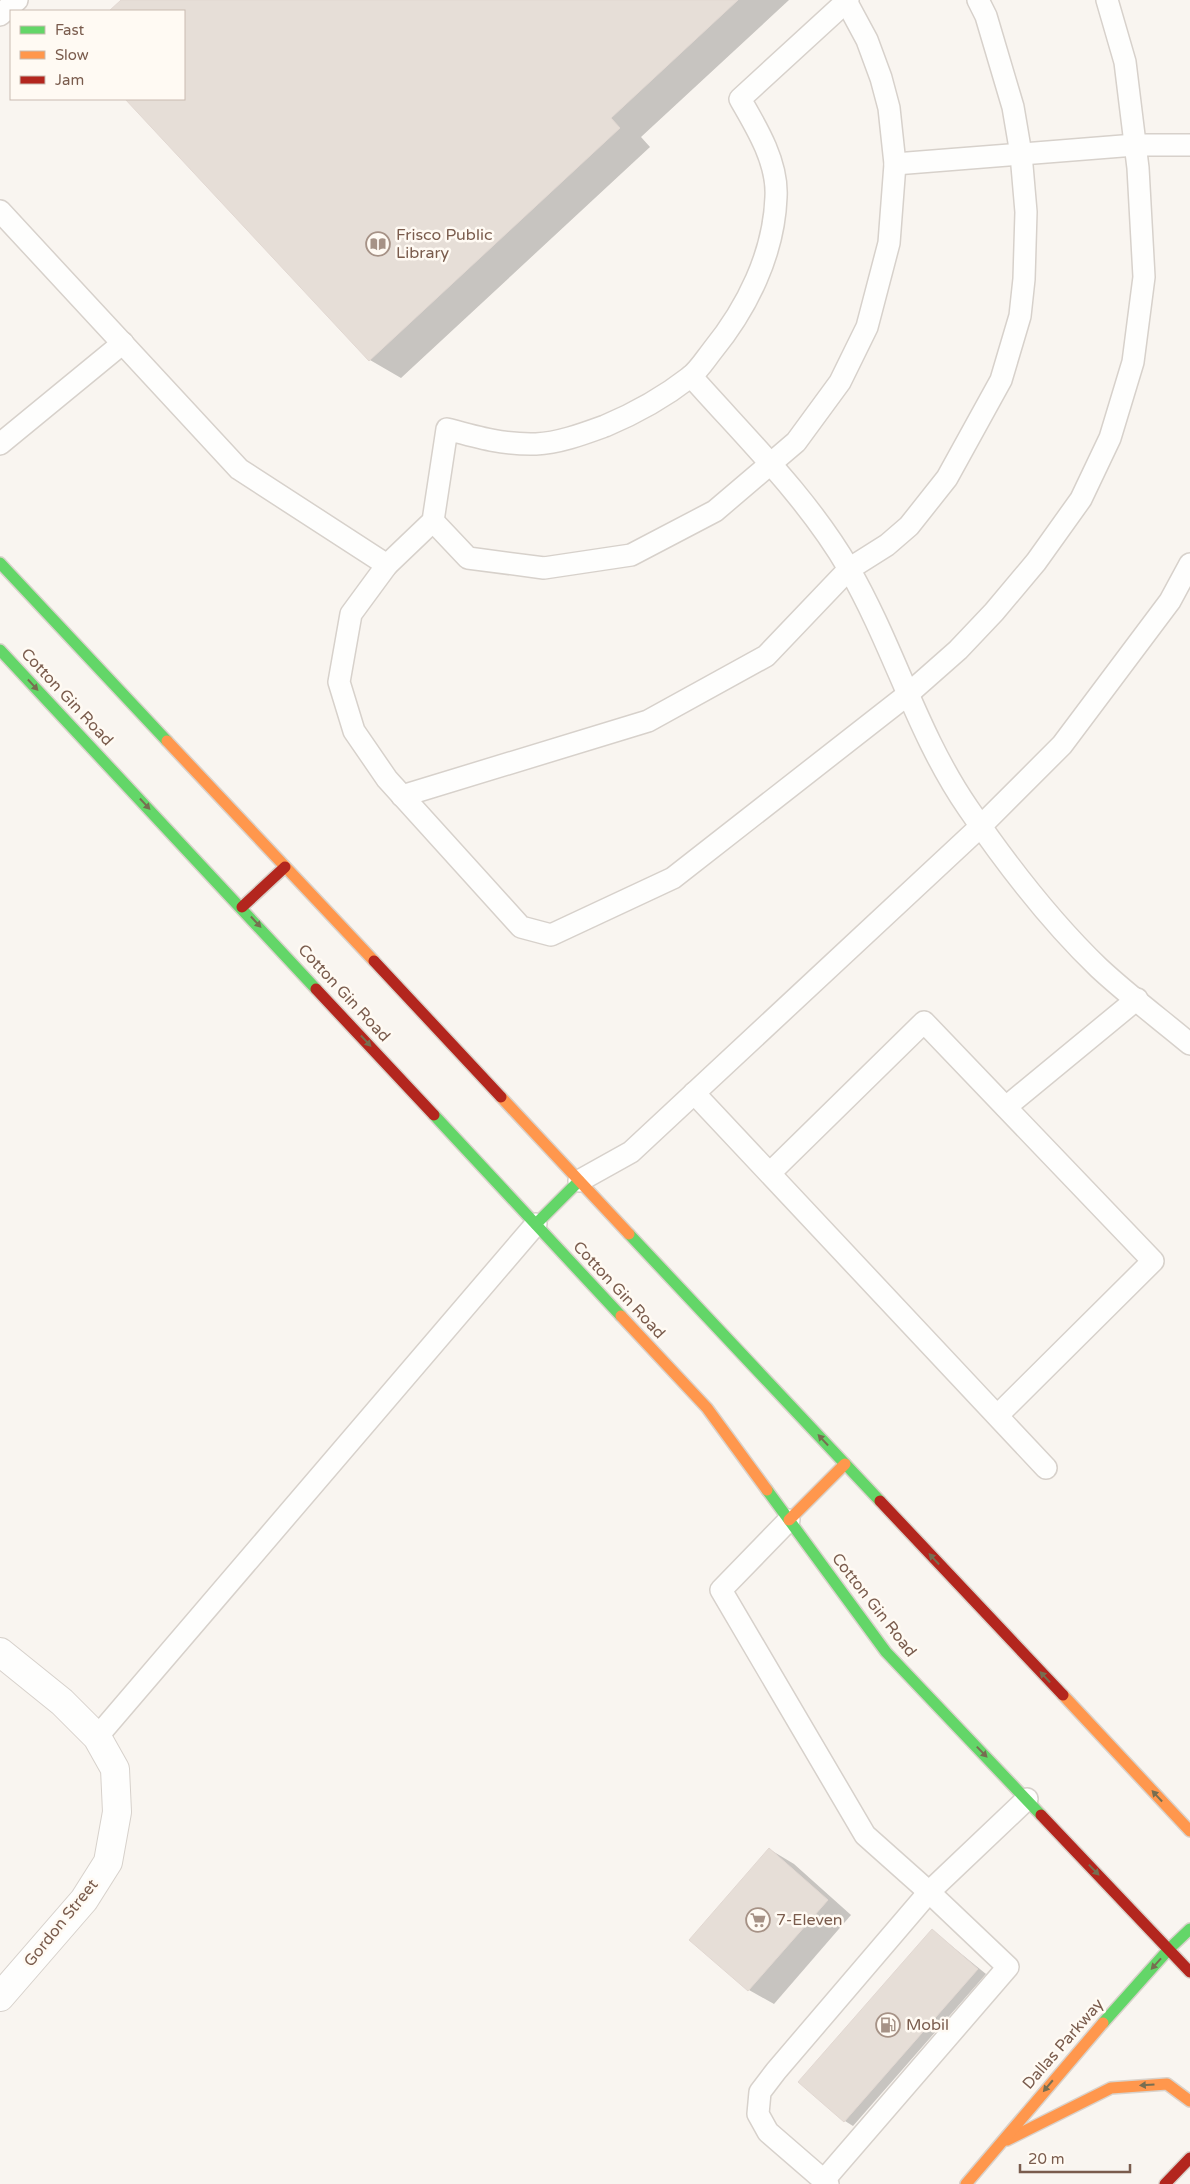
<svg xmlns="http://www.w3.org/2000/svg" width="1190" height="2184" font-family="'Varela Round',sans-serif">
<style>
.shadow{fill:#0003}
.building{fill:#e6ded7;stroke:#e2d8d2}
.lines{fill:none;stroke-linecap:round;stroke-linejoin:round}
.lane-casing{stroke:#d7d1cb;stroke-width:24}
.street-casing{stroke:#d7d1cb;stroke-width:30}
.fast-casing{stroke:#d9d2cb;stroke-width:14}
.slow-casing{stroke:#d9d2cb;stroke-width:14}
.jam-casing{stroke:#d9d2cb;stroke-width:14}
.lane{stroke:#fefefd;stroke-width:21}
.street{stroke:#fefefd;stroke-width:28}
.fast{stroke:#63d668;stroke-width:11}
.slow{stroke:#ff974d;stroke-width:11}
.jam{stroke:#b3261e;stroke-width:11}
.oneway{fill:#776e51}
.labels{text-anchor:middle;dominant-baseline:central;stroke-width:5;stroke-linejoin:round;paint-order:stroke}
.poi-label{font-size:16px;fill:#7a5c4d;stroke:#fffaf3;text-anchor:start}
.street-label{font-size:16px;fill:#7a5c4d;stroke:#fffaf3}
</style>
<rect width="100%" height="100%" fill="#f9f5f0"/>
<g class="shadow">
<polygon points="123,0 789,0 641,137 650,147 401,378 370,360 127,99 184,99 184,11 111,11"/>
<polygon points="769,1849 794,1864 851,1915 774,2004 749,1990"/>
<polygon points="932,1930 986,1974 853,2126 845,2121 800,2081"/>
</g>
<g class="building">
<polygon points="121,0 738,0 611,118 620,128 369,361 125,99 184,99 184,11 109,11"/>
<polygon points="769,1848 828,1900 748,1991 689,1940"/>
<polygon points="932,1929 978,1969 844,2122 798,2082"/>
</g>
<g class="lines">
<g class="lane-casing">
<g id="lane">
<path d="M848 0 740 99C757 128 778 163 776 197 774 254 747 308 712 351 705 360 698 371 690 377 663 398 636 413 605 426 583 434 559 443 536 444 504 445 476 437 447 429L433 521 387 565 351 614 339 682 354 731 387 779 521 927 551 935 673 878 907 695 958 650 994 612 1036 562 1081 499 1110 438 1133 362 1144 277 1138 168 1125 62 1107 0"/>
<polyline points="0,15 17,0"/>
<polyline points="895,164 1135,145 1190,145"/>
<polyline points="0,211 239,469 387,565"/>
<path d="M691 376C746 438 808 498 849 569 894 647 917 734 968 808 1007 865 1049 920 1099 968 1128 995 1160 1019 1190 1044"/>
<polyline points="0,444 123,343"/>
<polyline points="433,521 468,558 544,568 631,555 715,511 796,442 840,382 867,327 889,243 895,164 889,108 881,78 867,40 846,1"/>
<polyline points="402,796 648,721 766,656 849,569 887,545 909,526 947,478 1001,380 1020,316 1024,279 1026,212 1021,154 1013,107 986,16 978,0"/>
<polyline points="694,1093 1046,1468"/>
<polyline points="1006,1107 1137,999"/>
<polyline points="770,1173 924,1022 1153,1261 998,1415"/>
<polyline points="579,1181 631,1152 981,826 1062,745 1170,601 1190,564"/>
<polyline points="789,1520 721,1590 865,1835 929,1892 1008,1967 824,2180"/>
<polyline points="97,1737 536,1224"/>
<polyline points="828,2184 768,2132 758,2114 760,2092 776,2071 929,1892 1027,1799"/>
</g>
</g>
<g class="street-casing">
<polyline id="street" points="0,1652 62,1702 97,1737 115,1769 117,1812 108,1862 84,1900 0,1997"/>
</g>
<g class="fast-casing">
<g id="fast">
<polyline points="0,563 167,741"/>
<polyline points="0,650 316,989"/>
<polyline points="434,1115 621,1316"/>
<polyline points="536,1224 579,1181"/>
<polyline points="629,1234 880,1501"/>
<polyline points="767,1490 886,1652 1041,1815"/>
<polyline points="1103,2023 1169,1949 1190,1929"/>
</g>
</g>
<g class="slow-casing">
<g id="slow">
<polyline points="167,741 374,961"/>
<polyline points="501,1097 629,1234"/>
<polyline points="621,1316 707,1408 767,1490"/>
<polyline points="789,1520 845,1464"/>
<polyline points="1063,1695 1190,1831"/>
<polyline points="1007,2140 1111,2088 1167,2084 1190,2101"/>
<polyline points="966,2184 1103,2023"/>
</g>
</g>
<g class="jam-casing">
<g id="jam">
<polyline points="242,907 285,867"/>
<polyline points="374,961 501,1097"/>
<polyline points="316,989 434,1115"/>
<polyline points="880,1501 1063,1695"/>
<polyline points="1041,1815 1190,1972"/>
<polyline points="1165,2184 1190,2158"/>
</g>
</g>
<use href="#lane" class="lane"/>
<use href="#street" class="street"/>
<use href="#fast" class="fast"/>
<use href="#slow" class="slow"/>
<use href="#jam" class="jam"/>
</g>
<defs><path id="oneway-solid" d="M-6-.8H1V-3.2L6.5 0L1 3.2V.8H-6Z" transform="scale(1.25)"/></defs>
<g class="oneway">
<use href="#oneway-solid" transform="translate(33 685) rotate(47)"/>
<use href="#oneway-solid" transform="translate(145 804) rotate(47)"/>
<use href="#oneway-solid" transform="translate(256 922) rotate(47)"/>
<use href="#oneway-solid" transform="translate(366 1041) rotate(47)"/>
<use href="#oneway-solid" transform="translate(823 1440) rotate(-133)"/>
<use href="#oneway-solid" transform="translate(934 1559) rotate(-133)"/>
<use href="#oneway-solid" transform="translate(1045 1677) rotate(-133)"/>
<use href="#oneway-solid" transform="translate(982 1752) rotate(46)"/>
<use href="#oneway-solid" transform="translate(1157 1796) rotate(-133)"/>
<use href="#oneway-solid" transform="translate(1094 1870) rotate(46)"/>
<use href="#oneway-solid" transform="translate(1156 1964) rotate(132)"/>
<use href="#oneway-solid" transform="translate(1147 2085) rotate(176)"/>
<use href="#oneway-solid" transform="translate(1048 2086) rotate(130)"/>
</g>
<defs>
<g id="library-ring" transform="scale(1.25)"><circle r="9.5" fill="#fffaf3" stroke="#a69286" stroke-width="1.5"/><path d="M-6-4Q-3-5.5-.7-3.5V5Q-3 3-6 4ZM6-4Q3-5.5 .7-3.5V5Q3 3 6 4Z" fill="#a69286"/></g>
<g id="supermarket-ring" transform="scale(1.25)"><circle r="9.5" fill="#fffaf3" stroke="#a69286" stroke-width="1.5"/><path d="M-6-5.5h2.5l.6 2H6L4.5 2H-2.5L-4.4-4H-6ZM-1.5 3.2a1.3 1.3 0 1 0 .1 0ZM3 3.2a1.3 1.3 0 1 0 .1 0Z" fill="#a69286"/></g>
<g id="fuel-ring" transform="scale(1.25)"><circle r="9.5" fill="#fffaf3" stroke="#a69286" stroke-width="1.5"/><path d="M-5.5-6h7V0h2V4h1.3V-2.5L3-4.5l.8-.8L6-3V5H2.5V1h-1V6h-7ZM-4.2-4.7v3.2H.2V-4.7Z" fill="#a69286"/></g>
</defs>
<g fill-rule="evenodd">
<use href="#library-ring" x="378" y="244"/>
<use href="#supermarket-ring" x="758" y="1920"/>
<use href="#fuel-ring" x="888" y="2025"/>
</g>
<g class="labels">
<g class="poi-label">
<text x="396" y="235">Frisco Public<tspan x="396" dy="18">Library</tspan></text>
<text x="776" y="1920">7-Eleven</text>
<text x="906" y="2025">Mobil</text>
</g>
<g class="street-label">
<text transform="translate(67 697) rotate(47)">Cotton Gin Road</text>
<text transform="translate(344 993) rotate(47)">Cotton Gin Road</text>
<text transform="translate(619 1290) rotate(47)">Cotton Gin Road</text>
<text transform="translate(874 1605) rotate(52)">Cotton Gin Road</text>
<text transform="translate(61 1923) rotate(-51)">Gordon Street</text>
<text transform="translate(1063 2044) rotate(-49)">Dallas Parkway</text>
</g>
</g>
<rect x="10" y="10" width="175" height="90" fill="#fffaf3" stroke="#cabbb1"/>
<rect x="20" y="26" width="25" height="8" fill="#63d668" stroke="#cabbb1"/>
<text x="55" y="35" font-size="15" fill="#7a5c4d">Fast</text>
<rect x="20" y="51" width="25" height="8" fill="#ff974d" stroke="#cabbb1"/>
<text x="55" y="60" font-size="15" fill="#7a5c4d">Slow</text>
<rect x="20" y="76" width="25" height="8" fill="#b3261e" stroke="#cabbb1"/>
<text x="55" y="85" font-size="15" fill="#7a5c4d">Jam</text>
<path d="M1020 2164v8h110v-8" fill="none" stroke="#7a5c4d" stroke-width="2.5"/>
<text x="1028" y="2164" font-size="15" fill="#7a5c4d" stroke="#fffaf3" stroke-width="4" paint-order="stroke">20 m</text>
</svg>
